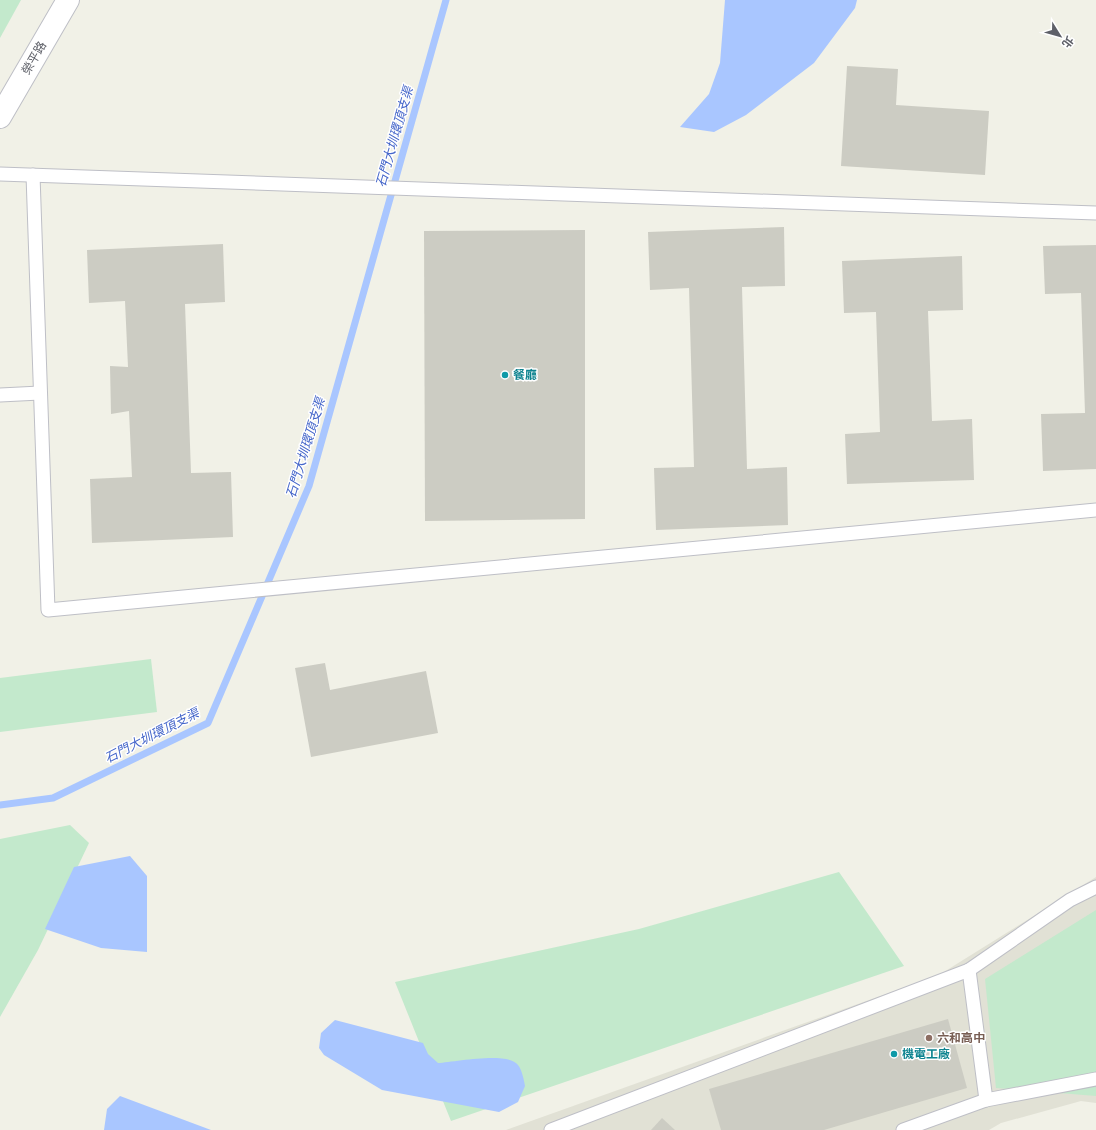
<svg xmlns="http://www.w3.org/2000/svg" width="1096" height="1130" font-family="'Nunito Sans','Noto Sans TC',sans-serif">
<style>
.education{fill:#e1e1d5}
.green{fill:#c3e9cc}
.water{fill:#a9c6ff}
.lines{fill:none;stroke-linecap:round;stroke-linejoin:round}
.stream{stroke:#a9c6ff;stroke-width:7}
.building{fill:#ccccc3}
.service-casing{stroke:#bebfc6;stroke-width:15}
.tertiary-casing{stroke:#bebfc6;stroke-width:24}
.service{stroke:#fff;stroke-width:13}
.tertiary{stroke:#fff;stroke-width:22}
.culture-dot{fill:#0f9aa8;stroke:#fff;stroke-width:1.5}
.education-dot{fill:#8d6e63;stroke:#fff;stroke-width:1.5}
.labels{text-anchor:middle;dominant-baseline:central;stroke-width:3;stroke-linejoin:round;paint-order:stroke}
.street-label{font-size:12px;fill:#5e6068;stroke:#fff}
.culture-label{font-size:12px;font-weight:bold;fill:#0d838f;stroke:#fff;text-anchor:start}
.education-label{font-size:12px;font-weight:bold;fill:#785e54;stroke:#fff;text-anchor:start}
.water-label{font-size:13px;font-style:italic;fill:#4566ca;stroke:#fff}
</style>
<rect width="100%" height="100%" fill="#f1f1e7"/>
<polygon class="education" points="1096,877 1096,1103 1081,1101 1001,1123 989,1130 506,1130 939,975"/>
<g class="green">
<polygon points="0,0 21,0 0,38"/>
<polygon points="151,659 157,712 0,732 0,678"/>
<polygon points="70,825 89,843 38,950 0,1017 0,839"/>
<polygon points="839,872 904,966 451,1121 395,982 639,929"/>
<polygon points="1096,910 1096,1096 996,1088 985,979"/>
</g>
<g class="water">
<polygon points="725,0 857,0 855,8 814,63 746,115 714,132 680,127 709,94 720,63"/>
<polygon points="130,856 147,876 147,952 101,948 45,929 74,867"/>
<path d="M335 1020 423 1043 428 1054 438 1063C455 1062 508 1051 518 1065 522 1070 524 1080 525 1086L518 1102 499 1112 382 1090 324 1055 319 1048 321 1033Z"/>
<polygon points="120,1096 211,1130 104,1130 107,1109"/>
</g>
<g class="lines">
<polyline class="stream" points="0,805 53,798 208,723 309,486 446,0"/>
</g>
<g class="building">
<polygon points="847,66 898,69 896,105 989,111 985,175 841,166"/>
<polygon points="784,227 785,286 742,287 747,469 787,467 788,525 656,530 654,468 694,467 689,288 650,290 648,232"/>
<polygon points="585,230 585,519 425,521 424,231"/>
<polygon points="223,244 225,302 185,304 191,473 231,472 233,537 92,543 90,479 132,477 129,411 111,414 110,366 128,367 125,301 89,303 87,250"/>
<polygon points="1096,245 1096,469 1043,471 1041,414 1085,413 1081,293 1045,294 1043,246"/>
<polygon points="962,256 963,310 928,311 932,421 972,419 974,480 847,484 845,434 880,432 876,312 844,313 842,261"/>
<polygon points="325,663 330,690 426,671 438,733 311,757 295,668"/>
<polygon points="948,1019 967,1088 824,1130 721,1130 709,1089"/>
<polygon points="662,1118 675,1130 651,1130"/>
</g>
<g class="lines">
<g class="service-casing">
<g id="service">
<polyline points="0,174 1096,213"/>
<polyline points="33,175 48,610 1096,510"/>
<polyline points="0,395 40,393"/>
<polyline points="969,970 986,1100"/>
<polyline points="551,1130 969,970 1070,900 1096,887"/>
<polyline points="903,1130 986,1100 1096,1079"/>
</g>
</g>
<g class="tertiary-casing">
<polyline id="tertiary" points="0,117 68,0"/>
</g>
<use href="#service" class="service"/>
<use href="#tertiary" class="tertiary"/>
</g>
<g class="culture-dot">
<circle cx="505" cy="375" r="4"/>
<circle cx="894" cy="1054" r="4"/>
</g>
<circle class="education-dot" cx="929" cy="1038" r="4"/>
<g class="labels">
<g class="street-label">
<text transform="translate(34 58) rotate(-60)">榮平路</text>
</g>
<g class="culture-label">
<text x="513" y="375">餐廳</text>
<text x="902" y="1054">機電工廠</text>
</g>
<g class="education-label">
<text x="937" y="1038">六和高中</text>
</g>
<g class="water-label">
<text transform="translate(395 137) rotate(-74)">石門大圳環頂支渠</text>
<text transform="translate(306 448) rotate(-73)">石門大圳環頂支渠</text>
<text transform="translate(152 736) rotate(-27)">石門大圳環頂支渠</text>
</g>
</g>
<g transform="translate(1060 36) rotate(127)" stroke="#ffffff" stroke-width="3" paint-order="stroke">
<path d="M0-3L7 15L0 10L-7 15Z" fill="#5e6068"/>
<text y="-6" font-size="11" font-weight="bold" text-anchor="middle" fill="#5e6068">北</text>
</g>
</svg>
